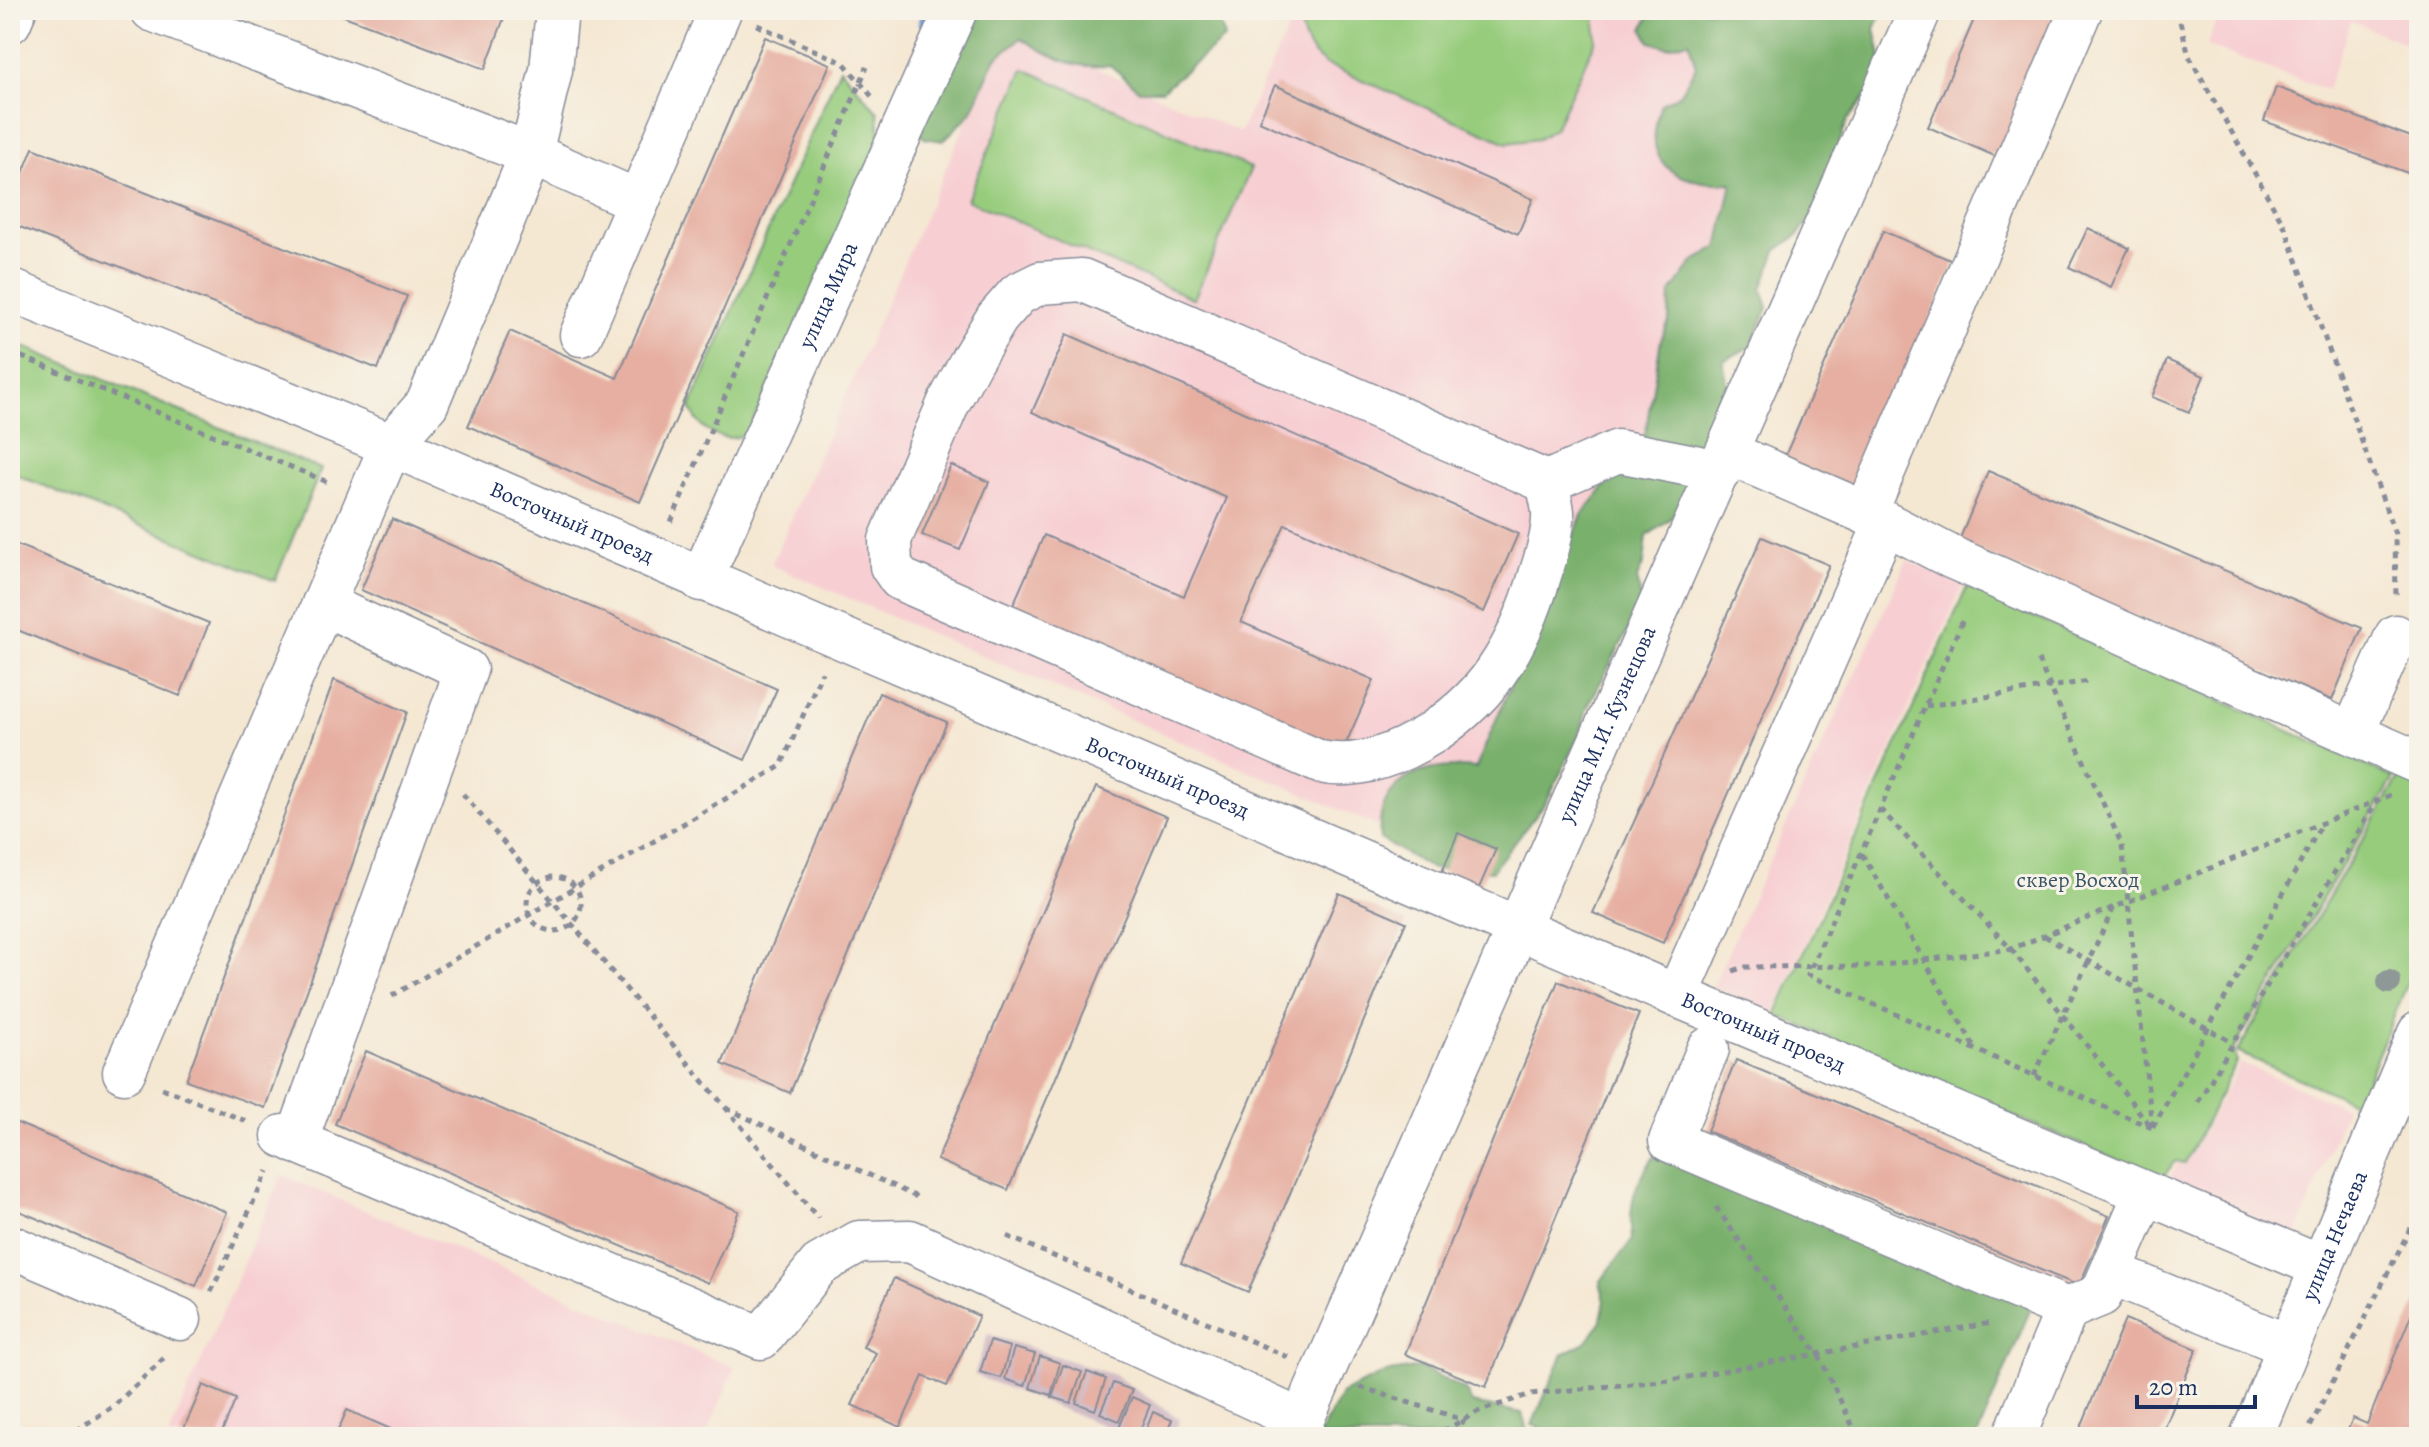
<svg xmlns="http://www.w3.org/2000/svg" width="2429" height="1447" font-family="Alegreya,serif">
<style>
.built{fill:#f7cfd3}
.industrial{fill:#d2bdc7}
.green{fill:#97cc7d;stroke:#597e6e;stroke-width:2}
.forest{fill:#79b06c;stroke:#4a7065;stroke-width:2}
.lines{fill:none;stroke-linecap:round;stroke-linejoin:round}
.stream{stroke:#689dd5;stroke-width:12}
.building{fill:#e6afa2}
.minor-casing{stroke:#888c98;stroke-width:45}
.path{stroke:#888c98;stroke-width:5;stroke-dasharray:6 6;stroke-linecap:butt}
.minor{stroke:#fff;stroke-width:42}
.tree{fill:#8e9897}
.labels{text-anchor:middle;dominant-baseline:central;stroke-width:6;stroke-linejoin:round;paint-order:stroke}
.street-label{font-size:22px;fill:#1b2f5e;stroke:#f7f3e8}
.park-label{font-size:22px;fill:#3a5666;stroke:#f7f3e8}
</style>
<rect width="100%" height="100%" fill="#f7f3e8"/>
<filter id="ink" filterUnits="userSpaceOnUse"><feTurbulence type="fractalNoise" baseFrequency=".0125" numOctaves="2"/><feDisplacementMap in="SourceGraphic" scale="16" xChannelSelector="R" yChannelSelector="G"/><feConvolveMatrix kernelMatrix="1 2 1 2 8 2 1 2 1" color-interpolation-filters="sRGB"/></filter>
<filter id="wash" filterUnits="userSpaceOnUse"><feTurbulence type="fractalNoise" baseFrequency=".006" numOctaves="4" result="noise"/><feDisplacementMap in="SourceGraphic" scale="32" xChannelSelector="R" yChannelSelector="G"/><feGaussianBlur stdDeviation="1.8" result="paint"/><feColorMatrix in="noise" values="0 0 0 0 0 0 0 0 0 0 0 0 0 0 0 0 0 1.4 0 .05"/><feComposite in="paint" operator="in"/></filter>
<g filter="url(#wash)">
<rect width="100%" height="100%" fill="#f5e8d3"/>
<g class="built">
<polygon points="1297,10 1857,10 1440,853 771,565 1007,29 1240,132"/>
<polygon points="2220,10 2419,10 2419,49 2351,21 2327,90 2207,46"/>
<polygon points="1907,560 1963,585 1773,1015 1712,987"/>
<polygon points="2241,1063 2346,1108 2293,1243 2164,1191 2177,1164 2186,1165"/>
<polygon points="282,1175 735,1368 705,1437 168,1437"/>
</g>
<polygon class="industrial" points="988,1334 1114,1375 1180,1419 1173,1437 1104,1437 1107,1427 974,1375"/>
<g class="green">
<path d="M1304 10H1595L1596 40 1555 128 1538 139 1507 143 1325 64C1307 51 1297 32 1304 10Z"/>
<path d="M840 68 878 112 880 139 748 432C726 447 699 431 690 407Z"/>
<polygon points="1024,69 1251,168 1194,299 967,200"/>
<polygon points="10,341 321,469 275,581 10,472"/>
<polygon points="1967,587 2394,778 2233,1050 2237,1062 2185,1163 2175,1161 2162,1179 1776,1015"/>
<polygon points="2399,778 2419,784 2419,956 2357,1104 2237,1052"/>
</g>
<g class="forest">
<path d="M971 10H1216L1225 38 1162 90H1139L1110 65C1074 71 1050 56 1021 38L995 59 971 113 943 141 924 138 912 124Z"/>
<path d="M1652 10H1883L1875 29 1881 56 1871 91 1848 119 1813 215 1798 235 1776 251 1762 289 1768 308 1751 346 1723 361 1729 393 1726 415 1705 440 1683 502 1669 520 1647 536 1644 563 1637 578 1642 604 1587 708 1580 734 1546 802 1492 871 1432 869 1380 839C1375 778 1424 763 1476 768L1582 515 1645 435 1661 340 1669 322 1670 294 1694 261 1718 248 1732 183C1676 185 1639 166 1661 104L1679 95 1696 67 1689 41 1667 47 1650 42 1643 29Z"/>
<path d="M1663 1144 2033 1303 1977 1437H1562L1532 1425 1563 1354 1586 1342 1600 1324 1605 1301 1600 1282 1632 1240C1627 1196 1638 1178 1663 1144Z"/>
<polygon points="1420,1367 1465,1390 1472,1403 1522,1413 1529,1437 1318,1437 1342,1393 1385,1373"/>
</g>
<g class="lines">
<polyline class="stream" points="924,21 929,10"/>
</g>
<g id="blocks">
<g class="building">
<polygon points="328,10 507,10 485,69"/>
<polygon points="1978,10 2064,10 1999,158 1928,127"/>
<polygon points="765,37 830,64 640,502 468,426 510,331 617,378"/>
<polygon points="1275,85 1533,199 1518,234 1259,121"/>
<polygon points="2276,87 2419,140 2419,177 2264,121"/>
<polygon points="33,148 407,296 378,369 10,223 10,205"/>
<polygon points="2088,228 2129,248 2111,287 2069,267"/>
<polygon points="1883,231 1955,262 1853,494 1782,463"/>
<polygon points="1067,334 1518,534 1484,612 1285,524 1241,622 1374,680 1340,757 1010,612 1044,535 1184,596 1227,498 1032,412"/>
<polygon points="2167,360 2204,376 2189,412 2152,397"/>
<polygon points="951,465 989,482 960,550 922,535"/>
<polygon points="1988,471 2362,628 2332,700 1958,543"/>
<polygon points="392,519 777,689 745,760 361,590"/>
<polygon points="1762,537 1829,565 1663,943 1593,913"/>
<polygon points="10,542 209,623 180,696 10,627"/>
<polygon points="334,680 407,712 265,1108 186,1080"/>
<polygon points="879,693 947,722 790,1093 722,1064"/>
<polygon points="1096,787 1167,817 1008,1190 937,1160"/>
<polygon points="1458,833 1496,849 1479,888 1442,872"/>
<polygon points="1339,893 1406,922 1248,1292 1181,1263"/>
<polygon points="1558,981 1639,1014 1486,1387 1405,1354"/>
<polygon points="366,1051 739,1211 708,1283 335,1124"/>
<polygon points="1736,1060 2109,1216 2079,1286 1707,1131"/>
<polygon points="10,1120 227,1212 196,1286 10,1207"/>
<polygon points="894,1278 979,1316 947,1386 923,1376 900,1427 852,1405 876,1353 863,1347"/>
<polygon points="2419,1295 2419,1437 2345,1437 2353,1418 2367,1424"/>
<polygon points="2125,1319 2197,1349 2161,1437 2077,1437"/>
<polygon points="990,1341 1010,1347 1001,1378 980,1372"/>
<polygon points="1014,1348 1035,1354 1025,1386 1005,1379"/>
<polygon points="1040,1356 1060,1363 1051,1395 1030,1388"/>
<polygon points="1063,1365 1082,1372 1071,1403 1052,1397"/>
<polygon points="1087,1372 1106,1379 1095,1410 1076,1403"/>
<polygon points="1113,1383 1132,1390 1119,1421 1100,1413"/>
<polygon points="203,1385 236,1399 220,1437 180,1437"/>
<polygon points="1132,1397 1150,1405 1138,1435 1119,1428"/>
<polygon points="347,1410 409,1437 335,1437"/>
<polygon points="1153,1412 1172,1420 1165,1437 1143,1437"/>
</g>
</g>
</g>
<g filter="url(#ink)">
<use href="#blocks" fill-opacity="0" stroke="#888c98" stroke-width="2"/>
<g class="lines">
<g class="minor-casing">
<g id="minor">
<polyline points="152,10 531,154 638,201"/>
<polyline points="10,22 15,10"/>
<path id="s1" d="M10 290 391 445 1677 996 2322 1267"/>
<polyline points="581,335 720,11"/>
<polyline points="1728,453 1866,513 1953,558 2419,763"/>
<path d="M1547 482C1549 492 1552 502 1553 512 1554 531 1547 554 1541 572 1531 607 1517 642 1496 672 1462 722 1382 776 1320 762L900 579 891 566 890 540 949 402 972 359 997 318 1018 294 1040 283 1082 280 1547 482 1618 451 1720 471"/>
<polyline points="1866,513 2081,10"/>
<path id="s2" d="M701 580 956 10"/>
<polyline points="2353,733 2396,636"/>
<polyline points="1677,996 1885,524"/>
<polyline points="1708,1049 1670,1141 2067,1309"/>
<polyline points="124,1072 391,445 427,404 531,154 551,70 557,10"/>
<polyline points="283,1136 761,1338 819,1265 859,1242 910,1241 1302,1421"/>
<polyline points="296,1142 466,670 323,604"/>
<polyline points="10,1246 180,1319"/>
<polyline points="2111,1273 2289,1346"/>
<path id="s3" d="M1295 1437 1920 10"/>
<polyline points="2014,1437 2067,1309 2101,1295 2145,1193"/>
<path id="s4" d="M2251 1437 2419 1033"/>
</g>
</g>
<g class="path">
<polyline points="2177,10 2189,56 2285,227 2395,534 2396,599"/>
<polyline points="757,25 844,63 874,99"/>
<polyline points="10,352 330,483"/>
<polyline points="671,522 867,67"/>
<polyline points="2038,660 2122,845 2152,1127"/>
<polyline points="1926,706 2089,681"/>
<polyline points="463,794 818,1218"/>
<polyline points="1880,809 2011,949 2152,1128 1808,975 1964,617"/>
<polyline points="1862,854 1976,1049"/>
<circle cx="554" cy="904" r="27"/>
<polyline points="2045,936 2233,1043"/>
<polyline points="1733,971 1744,967 1877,966 2011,949 2391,795"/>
<polyline points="392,996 781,766 822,672"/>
<polyline points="2034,1076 2114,907"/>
<polyline points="162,1088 246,1121"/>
<polyline points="2198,1102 2378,799"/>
<polyline points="726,1108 921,1199"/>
<polyline points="2153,1127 2323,822"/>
<polyline points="1716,1207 1819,1356 1858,1437"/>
<polyline points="1007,1236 1288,1357"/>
<polyline points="211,1292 268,1171"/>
<polyline points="1360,1387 1464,1420 1456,1437"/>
<polyline points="66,1437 115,1405 164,1358"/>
<polyline points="1433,1437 1477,1412 1531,1394 1671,1380 1991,1323"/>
<polyline points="2305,1437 2419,1211"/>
</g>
<use href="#minor" class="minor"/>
</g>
<circle class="tree" cx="2389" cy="982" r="12"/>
</g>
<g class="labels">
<g class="street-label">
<text stroke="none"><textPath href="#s2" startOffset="312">улица Мира</textPath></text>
<text stroke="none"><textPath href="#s1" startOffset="608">Восточный проезд</textPath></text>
<text stroke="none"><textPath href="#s3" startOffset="778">улица М.И. Кузнецова</textPath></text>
<text stroke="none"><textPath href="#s1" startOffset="1256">Восточный проезд</textPath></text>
<text stroke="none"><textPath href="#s1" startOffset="1904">Восточный проезд</textPath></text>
<text stroke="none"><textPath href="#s4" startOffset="218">улица Нечаева</textPath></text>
</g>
<g class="park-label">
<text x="2078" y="880">сквер Восход</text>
</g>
</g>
<rect width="2429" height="1447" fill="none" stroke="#f7f3e8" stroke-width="40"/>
<path d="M2137 1395v12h118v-12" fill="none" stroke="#1b2f5e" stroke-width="4"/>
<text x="2149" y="1395" font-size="24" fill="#1b2f5e" stroke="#f7f3e8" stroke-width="6" paint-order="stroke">20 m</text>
</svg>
